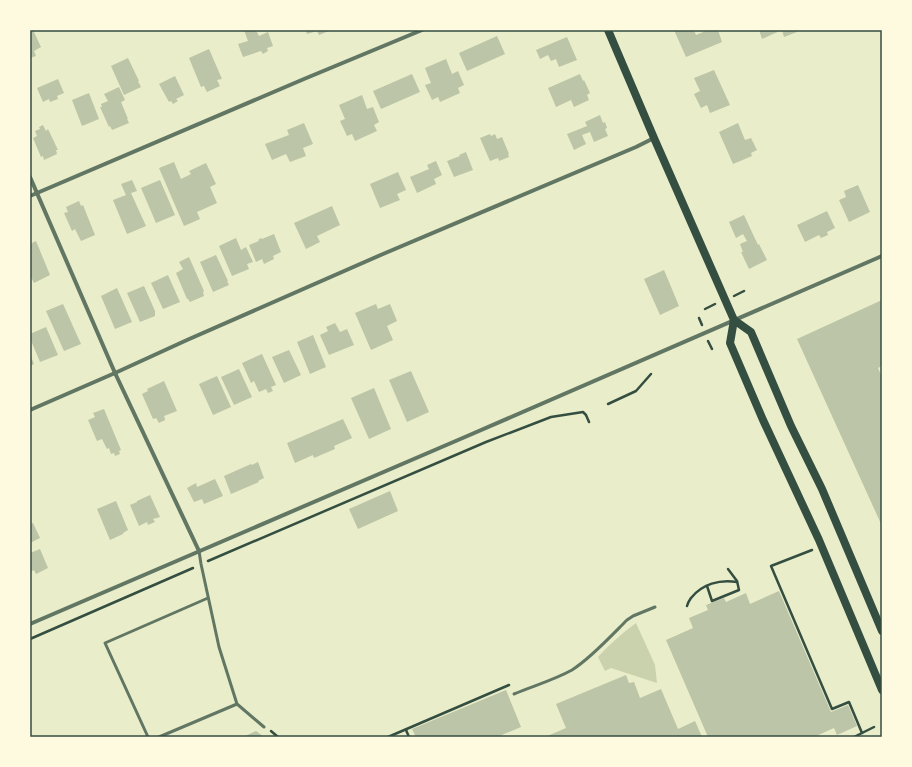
<svg xmlns="http://www.w3.org/2000/svg" width="912" height="767" font-family="'Fira Sans Condensed',sans-serif">
<style>
.green{fill:#cad2ad}
.building{fill:#bcc5a7}
.lines{fill:none;stroke-linecap:round;stroke-linejoin:round}
.path{stroke:#344e41;stroke-width:2.5}
.service{stroke:#617663;stroke-width:3}
.minor{stroke:#617663;stroke-width:4}
.secondary{stroke:#344e41;stroke-width:8}
.neatline{fill:none;stroke:#344e41;stroke-width:1.5}
</style>
<rect width="100%" height="100%" fill="#e9edc9"/>
<path class="green" d="M636 623 655 665 657 683 611 668 605 671 598 657C610 644 622 633 636 623Z"/>
<g class="building">
<polygon points="30,30 33,30 41,47 34,51 36,56 30,58"/>
<polygon points="244,30 256,30 259,36 268,32 273,46 267,48 268,51 263,54 261,51 243,57 238,44 248,41"/>
<polygon points="305,30 331,30 319,35 317,31 307,34"/>
<polygon points="674,30 694,30 696,35 708,30 718,30 722,42 686,57"/>
<polygon points="759,30 797,30 797,32 784,37 782,30 762,39"/>
<polygon points="497,36 505,54 467,71 459,53"/>
<polygon points="567,37 577,60 559,67 556,59 551,61 548,55 540,59 536,50"/>
<polygon points="209,49 222,79 217,80 220,86 207,92 204,86 201,87 189,58"/>
<polygon points="128,58 139,81 138,81 141,87 124,95 111,66"/>
<polygon points="446,59 452,74 458,71 464,85 458,88 460,93 440,102 438,97 432,100 425,85 431,83 425,68"/>
<polygon points="714,70 730,105 710,113 707,105 701,108 694,94 700,91 694,78"/>
<polygon points="412,74 420,92 381,109 373,91"/>
<polygon points="580,74 583,81 584,80 590,93 587,95 589,100 574,107 571,100 556,107 548,88"/>
<polygon points="175,76 184,95 176,99 178,101 173,104 171,101 169,102 159,84"/>
<polygon points="58,79 64,93 57,96 58,99 50,102 49,99 43,102 37,88"/>
<polygon points="119,87 125,100 121,102 128,119 127,119 129,123 112,130 110,126 109,127 100,107 102,107 101,104 108,101 104,94"/>
<polygon points="89,93 99,119 82,126 72,100"/>
<polygon points="362,95 367,109 373,107 379,122 374,125 377,131 355,141 352,134 347,136 340,121 345,119 339,105"/>
<polygon points="600,115 603,123 605,122 607,128 605,129 608,136 594,142 590,132 582,135 586,144 574,150 567,134 587,126 585,122"/>
<polygon points="304,123 313,144 303,148 306,156 290,162 286,154 272,160 265,144 289,135 287,130"/>
<polygon points="738,123 745,140 751,138 757,150 751,153 752,156 733,164 719,132"/>
<polygon points="43,125 46,131 48,129 58,150 56,150 57,154 44,160 43,156 41,157 33,138 37,136 35,131 40,129 39,127"/>
<polygon points="490,134 491,136 495,134 497,139 502,137 509,154 508,154 509,157 499,161 498,158 490,161 480,138"/>
<polygon points="466,152 473,170 454,177 447,161 460,156 459,155"/>
<polygon points="436,161 442,175 434,179 436,184 417,193 410,177 429,169 427,165"/>
<polygon points="174,162 181,179 191,174 189,171 206,163 216,184 210,187 217,203 197,212 200,219 184,226 159,168"/>
<polygon points="398,172 406,190 397,194 400,200 380,208 370,184"/>
<polygon points="132,180 137,191 131,193 146,226 127,234 113,200 126,195 121,184"/>
<polygon points="160,180 175,215 156,223 141,188"/>
<polygon points="858,185 870,212 849,222 839,200 846,197 844,191"/>
<polygon points="79,201 81,206 83,205 95,235 81,241 75,229 72,231 64,213 68,212 66,207"/>
<polygon points="332,206 340,225 317,236 320,242 306,249 294,223"/>
<polygon points="827,211 835,228 827,232 828,235 821,238 819,235 805,242 797,225"/>
<polygon points="744,215 758,245 759,244 767,260 749,269 741,252 743,252 740,244 747,241 743,234 736,238 729,222"/>
<polygon points="274,234 281,252 273,256 274,259 264,264 262,259 256,262 249,245 259,241 258,240 261,238 262,239"/>
<polygon points="236,238 241,250 246,247 253,262 247,264 249,269 232,276 219,246"/>
<polygon points="36,241 50,275 34,283 30,275 30,244"/>
<polygon points="216,255 228,281 227,281 229,285 213,292 200,262"/>
<polygon points="189,257 204,291 203,292 204,296 190,302 188,299 187,299 176,273 183,269 179,262"/>
<polygon points="664,270 679,306 660,315 644,279"/>
<polygon points="168,275 180,302 163,309 151,283"/>
<polygon points="144,286 155,311 155,316 140,322 127,293"/>
<polygon points="117,288 132,322 115,329 101,296"/>
<polygon points="882,300 882,366 878,368 882,377 882,526 797,339"/>
<polygon points="63,304 81,344 64,351 46,311"/>
<polygon points="376,304 378,309 390,304 397,321 387,326 393,340 371,350 355,313"/>
<polygon points="335,323 340,332 347,329 354,345 329,355 320,335 328,331 326,327"/>
<polygon points="46,327 58,355 40,362 30,338 30,334"/>
<polygon points="313,335 326,367 310,374 297,342"/>
<polygon points="289,350 301,375 284,383 272,357"/>
<polygon points="30,354 34,364 30,366"/>
<polygon points="262,354 276,385 271,387 273,391 268,393 266,389 259,392 254,381 251,383 242,363"/>
<polygon points="239,369 252,397 234,405 221,377"/>
<polygon points="411,371 429,412 407,422 389,380"/>
<polygon points="217,376 231,407 213,415 199,384"/>
<polygon points="164,381 177,411 164,416 165,419 165,420 159,423 156,418 153,419 142,394 148,391 147,389"/>
<polygon points="374,388 391,429 369,439 351,398"/>
<polygon points="104,409 121,450 119,451 120,454 115,456 114,453 111,454 109,448 107,449 102,439 97,441 88,420 95,417 93,413"/>
<polygon points="343,419 352,438 334,446 335,449 314,458 313,455 295,463 287,443"/>
<polygon points="258,462 264,478 258,481 259,482 231,494 224,476 251,464 252,465"/>
<polygon points="215,479 223,496 204,504 202,499 194,502 187,488 196,483 197,487"/>
<polygon points="390,491 398,511 358,529 349,509"/>
<polygon points="150,495 160,517 153,519 155,522 148,525 147,522 139,526 130,505 137,502 137,501"/>
<polygon points="116,501 128,530 123,533 123,534 110,540 97,509"/>
<polygon points="33,523 40,538 30,543 30,524"/>
<polygon points="40,549 48,568 36,574 34,570 30,572 30,553"/>
<polygon points="779,591 831,712 848,705 857,726 837,735 834,728 814,737 708,737 666,640 693,628 689,618 708,610 706,605 724,598 726,602 746,593 750,604"/>
<polygon points="626,675 629,683 634,682 640,698 661,689 678,729 695,721 702,737 545,737 566,728 556,704"/>
<polygon points="506,690 521,727 497,737 416,737 412,729"/>
<polygon points="256,731 264,737 243,737"/>
</g>
<g class="lines">
<g class="path">
<polyline points="734,296 744,291"/>
<polyline points="705,309 715,304"/>
<polyline points="699,318 702,325"/>
<polyline points="708,341 712,349"/>
<polyline points="608,404 636,391 651,374"/>
<polyline points="812,550 771,566 832,709 849,702 862,733"/>
<polyline points="208,561 486,442 551,417 583,412 586,415 589,422"/>
<polyline points="707,586 712,601 739,590 737,581 728,569"/>
<path d="M687 606C688 602 689 601 691 598 702 584 720 579 737 582"/>
<polyline points="30,639 193,568"/>
<polyline points="406,730 409,737"/>
<polyline points="271,731 278,737"/>
<polyline points="388,737 509,685"/>
<polyline points="854,737 874,727"/>
</g>
<g class="service">
<polyline points="199,551 201,564 219,647 237,704 264,727"/>
<path d="M514 694C533 686 554 680 572 670 591 658 611 636 627 620L633 616 655 607"/>
<polyline points="148,737 105,643 208,598"/>
<polyline points="159,737 237,704"/>
</g>
<g class="minor">
<polyline points="30,177 115,373 199,551"/>
<polyline points="30,196 304,79 422,30"/>
<polyline points="30,410 115,373 187,340 383,254 636,147 654,138"/>
<polyline points="30,624 465,437 882,256"/>
</g>
<g class="secondary">
<polyline points="608,30 654,138 734,320 751,332 791,426 822,489 882,631"/>
<polyline points="734,320 730,343 763,420 819,540 882,690"/>
</g>
</g>
<rect width="912" height="767" fill="none" stroke="#fefae0" stroke-width="62"/>
<rect x="31" y="31" width="850" height="705" class="neatline"/>
</svg>
